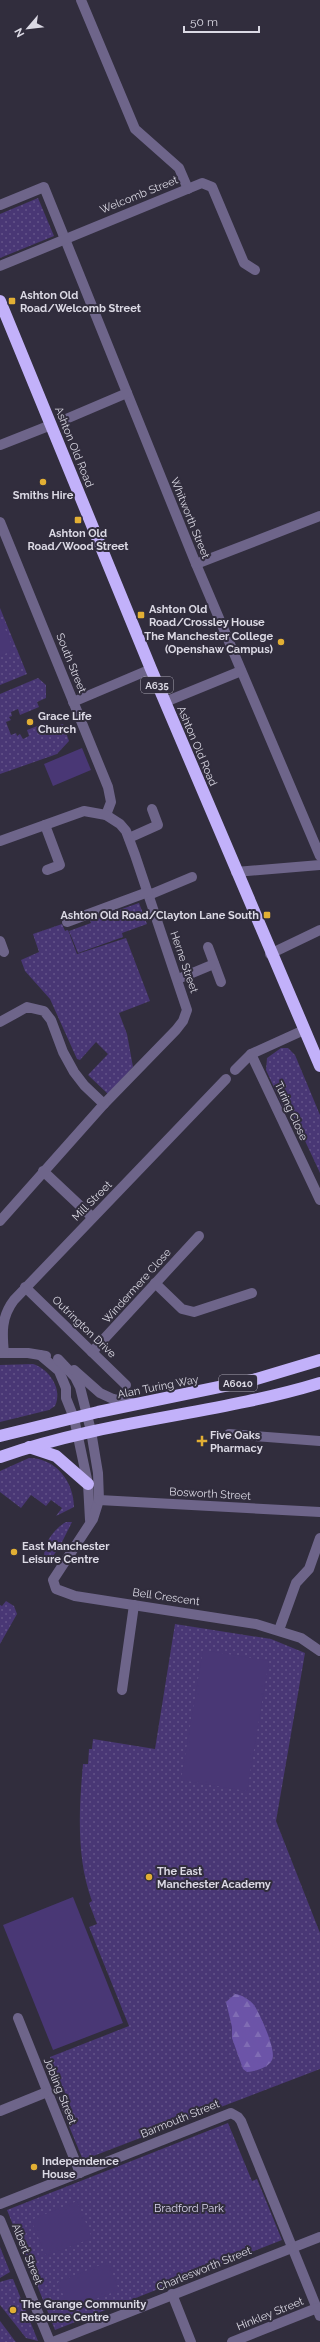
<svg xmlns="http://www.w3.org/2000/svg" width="320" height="2342" font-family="Raleway,sans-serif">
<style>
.grass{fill:url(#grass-dots)}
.forest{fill:url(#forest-firs)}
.garden{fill:#493775}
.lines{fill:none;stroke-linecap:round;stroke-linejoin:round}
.minor{stroke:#6e658a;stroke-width:10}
.highway{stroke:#c2b1fa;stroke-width:12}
.poi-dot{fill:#e2af34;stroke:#312d3d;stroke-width:1.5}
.labels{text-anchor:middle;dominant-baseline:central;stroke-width:4;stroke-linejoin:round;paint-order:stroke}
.shield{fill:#312d3d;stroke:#a8a5b2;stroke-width:1}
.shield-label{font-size:10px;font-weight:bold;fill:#dbd9e4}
.street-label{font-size:11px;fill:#dbd9e4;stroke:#312d3d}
.poi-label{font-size:11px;font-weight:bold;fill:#dbd9e4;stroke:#312d3d;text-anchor:start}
.park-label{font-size:11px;fill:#dad6ed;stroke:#312d3d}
</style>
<defs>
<pattern id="grass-dots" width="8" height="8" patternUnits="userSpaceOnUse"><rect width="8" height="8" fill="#493775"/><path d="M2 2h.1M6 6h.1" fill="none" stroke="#635388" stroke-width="1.8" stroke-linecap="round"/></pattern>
<pattern id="forest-firs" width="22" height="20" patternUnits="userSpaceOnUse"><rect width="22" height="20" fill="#6c54a8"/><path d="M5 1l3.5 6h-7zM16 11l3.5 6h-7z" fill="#806cb4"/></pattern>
</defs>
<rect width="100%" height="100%" fill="#312d3d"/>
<g class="grass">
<polygon points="38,198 54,236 0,258 0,214"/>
<polygon points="0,608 27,674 0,685"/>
<polygon points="38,678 46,685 46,698 37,702 39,707 20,715 18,709 11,712 12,716 9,717 11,720 6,722 11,735 16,733 17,736 20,734 23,739 29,736 27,730 45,723 48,729 63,724 69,741 57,754 0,774 0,694"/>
<polygon points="139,903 147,924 122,933 123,937 78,953 69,931 91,923 90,920"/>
<polygon points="62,924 65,931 68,930 77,954 126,938 150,1001 119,1013 127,1034 133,1067 108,1094 88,1075 108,1054 96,1042 80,1060 77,1059 50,999 25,971 21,960 39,952 33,934"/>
<polygon points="281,1048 288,1048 295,1055 320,1115 320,1173 293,1115 284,1109 266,1070 267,1058"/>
<path d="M33 1364C49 1369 63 1389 55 1406L49 1410 0 1422V1365Z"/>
<path d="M29 1458C56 1458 74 1482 74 1507L56 1516 62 1508 51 1500 46 1506 31 1495 21 1508 0 1492V1471Z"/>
<path d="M66 1522H72L60 1546 47 1565C38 1550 52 1530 66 1522Z"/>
<polygon points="6,1601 14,1606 17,1614 0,1644 0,1605 2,1606"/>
<path d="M175 1624 271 1639 305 1653 276 1821 320 1933V2069L83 2160 57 2097 65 2093 50 2057 129 2026 89 1927 97 1924 89 1903 92 1901C76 1858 79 1808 83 1764H88L89 1749H92L93 1739 155 1749Z"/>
<polygon points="228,2123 252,2181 257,2179 282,2240 55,2330 7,2210"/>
<polygon points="0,2247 10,2272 0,2278"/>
<polygon points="10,2279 13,2279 38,2341 26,2338 0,2305 0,2282"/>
<polygon points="0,2321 15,2341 16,2342 0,2342"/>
</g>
<path class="forest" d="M235 1994C242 1995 249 1999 254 2005 260 2014 277 2051 272 2060 268 2068 256 2071 247 2072L243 2069 232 2038V2027L226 2002Z"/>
<g class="garden">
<polygon points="0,617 14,650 0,656"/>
<polygon points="82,748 91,770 53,786 44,764"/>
<polygon points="203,1650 269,1661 247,1791 181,1780"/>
<polygon points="73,1897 123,2023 53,2050 3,1925"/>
<polygon points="77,2201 92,2238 46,2256 31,2220"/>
<polygon points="108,2262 119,2290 69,2309 58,2282"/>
</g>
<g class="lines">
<g class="minor">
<polyline points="81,0 135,129 179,168 188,189"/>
<polyline points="0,205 44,187 196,564 320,856"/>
<polyline points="0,266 202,183 212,187 244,263 255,270"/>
<polyline points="66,419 127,393"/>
<polyline points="0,445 51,425"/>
<polyline points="0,522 108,787 111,802 106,815"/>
<polyline points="196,564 320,516"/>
<polyline points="73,702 151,669"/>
<polyline points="165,702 241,671"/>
<polyline points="45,825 60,865 47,870"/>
<polyline points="129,838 158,825 152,809"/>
<polyline points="0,841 84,811 106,815 120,824 126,831 135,855 187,1010 183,1021 176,1030 104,1104 0,1221"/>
<polyline points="236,872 320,865"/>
<polyline points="149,895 192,877"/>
<polyline points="67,922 148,892"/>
<polyline points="0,941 4,952"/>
<polyline points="208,947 221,982"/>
<polyline points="270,954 320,930"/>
<polyline points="178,979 214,964"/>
<polyline points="0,1022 27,1007 44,1011 51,1020 63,1052 74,1072 84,1085 104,1104"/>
<polyline points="251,1054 320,1200"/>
<polyline points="235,1070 251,1054 304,1030"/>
<polyline points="43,1171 92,1217"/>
<polyline points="155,1283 182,1309 194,1312 252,1293"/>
<polyline points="25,1287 126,1385"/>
<polyline points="92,1352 199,1236"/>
<polyline points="0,1353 28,1353 46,1356"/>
<path d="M4 1353C2 1333 1 1317 14 1300L226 1079"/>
<polyline points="40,1355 59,1371 66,1388 66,1398 74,1418 88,1484 90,1520"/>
<polyline points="58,1359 75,1377 80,1387 91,1431 98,1473 99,1500 93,1519 53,1580 56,1589 75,1596 256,1624 301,1638 320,1651"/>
<polyline points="74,1370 100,1393 113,1399 135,1404"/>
<polyline points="229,1434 320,1441"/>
<polyline points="99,1500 320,1512"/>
<polyline points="279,1630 296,1583 309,1569 320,1538"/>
<polyline points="122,1690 134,1605"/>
<polyline points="18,2018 80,2173"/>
<polyline points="0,2111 47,2092"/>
<polyline points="0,2204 231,2113 238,2117 241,2121 320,2316"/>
<polyline points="0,2220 50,2342"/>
<polyline points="172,2294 191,2342"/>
<polyline points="53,2342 320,2237"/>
<polyline points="232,2342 317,2308"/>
</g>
<g class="highway">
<polyline points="0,301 151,669 320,1066"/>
<polyline points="0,1436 98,1412 253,1380 320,1360"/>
<polyline points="29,1447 56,1456 88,1484"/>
<path d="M0 1457C104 1420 215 1415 320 1383"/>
</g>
</g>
<g class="poi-dot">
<rect x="8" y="297" width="8" height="8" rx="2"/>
<circle cx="43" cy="482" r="4"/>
<rect x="74" y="516" width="8" height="8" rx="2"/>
<rect x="137" y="611" width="8" height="8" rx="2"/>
<circle cx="281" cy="642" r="4"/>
<circle cx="30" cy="722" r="4"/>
<rect x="263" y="911" width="8" height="8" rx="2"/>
<path d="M200 1435h4v4h4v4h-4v4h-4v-4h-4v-4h4z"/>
<circle cx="14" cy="1552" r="4"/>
<circle cx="149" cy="1877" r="4"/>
<circle cx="34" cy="2167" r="4"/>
<circle cx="13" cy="2310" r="4"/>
</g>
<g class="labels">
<g class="shield">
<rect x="141" y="677" width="32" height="16" rx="3"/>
<rect x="219" y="1375" width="38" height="16" rx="3"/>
</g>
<g class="shield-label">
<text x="157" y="685">A635</text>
<text x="238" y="1383">A6010</text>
</g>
<g class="street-label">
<text transform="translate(139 195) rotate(-22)">Welcomb Street</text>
<text transform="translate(74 447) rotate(68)">Ashton Old Road</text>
<text transform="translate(190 518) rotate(68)">Whitworth Street</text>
<text transform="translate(71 663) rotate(68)">South Street</text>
<text transform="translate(197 746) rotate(67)">Ashton Old Road</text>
<text transform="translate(184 962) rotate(71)">Herne Street</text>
<text transform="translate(291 1111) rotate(65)">Turing Close</text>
<text transform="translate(92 1201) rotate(-45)">Mill Street</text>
<text transform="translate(137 1286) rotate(-48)">Windermere Close</text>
<text transform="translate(84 1327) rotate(44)">Outrington Drive</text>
<text transform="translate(158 1387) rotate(-11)">Alan Turing Way</text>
<text transform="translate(210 1494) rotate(3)">Bosworth Street</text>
<text transform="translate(166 1597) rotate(8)">Bell Crescent</text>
<text transform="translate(60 2091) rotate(68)">Jobling Street</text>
<text transform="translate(180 2119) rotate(-22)">Barmouth Street</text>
<text transform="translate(27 2254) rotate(68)">Albert Street</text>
<text transform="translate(204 2269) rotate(-22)">Charlesworth Street</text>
<text transform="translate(270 2314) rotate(-22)">Hinkley Street</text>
</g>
<g class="poi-label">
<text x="20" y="295">Ashton Old<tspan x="20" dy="13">Road/Welcomb Street</tspan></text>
<text x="43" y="495" text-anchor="middle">Smiths Hire</text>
<text x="78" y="533" text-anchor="middle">Ashton Old<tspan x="78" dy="13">Road/Wood Street</tspan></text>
<text x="149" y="609">Ashton Old<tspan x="149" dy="13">Road/Crossley House</tspan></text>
<text x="273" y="636" text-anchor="end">The Manchester College<tspan x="273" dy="13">(Openshaw Campus)</tspan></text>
<text x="38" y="716">Grace Life<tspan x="38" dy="13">Church</tspan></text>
<text x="259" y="915" text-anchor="end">Ashton Old Road/Clayton Lane South</text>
<text x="210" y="1435">Five Oaks<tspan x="210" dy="13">Pharmacy</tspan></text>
<text x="22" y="1546">East Manchester<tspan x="22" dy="13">Leisure Centre</tspan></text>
<text x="157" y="1871">The East<tspan x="157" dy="13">Manchester Academy</tspan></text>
<text x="42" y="2161">Independence<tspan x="42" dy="13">House</tspan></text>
<text x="21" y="2304">The Grange Community<tspan x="21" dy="13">Resource Centre</tspan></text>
</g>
<g class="park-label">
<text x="189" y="2208">Bradford Park</text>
</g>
</g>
<g transform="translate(28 28) rotate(242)" stroke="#312d3d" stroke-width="3" paint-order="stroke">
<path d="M0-3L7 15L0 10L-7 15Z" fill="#dbd9e4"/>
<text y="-6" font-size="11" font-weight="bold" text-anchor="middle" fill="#dbd9e4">N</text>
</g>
<path d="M184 26v6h75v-6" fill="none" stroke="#dbd9e4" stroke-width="2"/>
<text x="190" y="26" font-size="12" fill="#dbd9e4" stroke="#312d3d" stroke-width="3" paint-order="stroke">50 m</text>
</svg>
